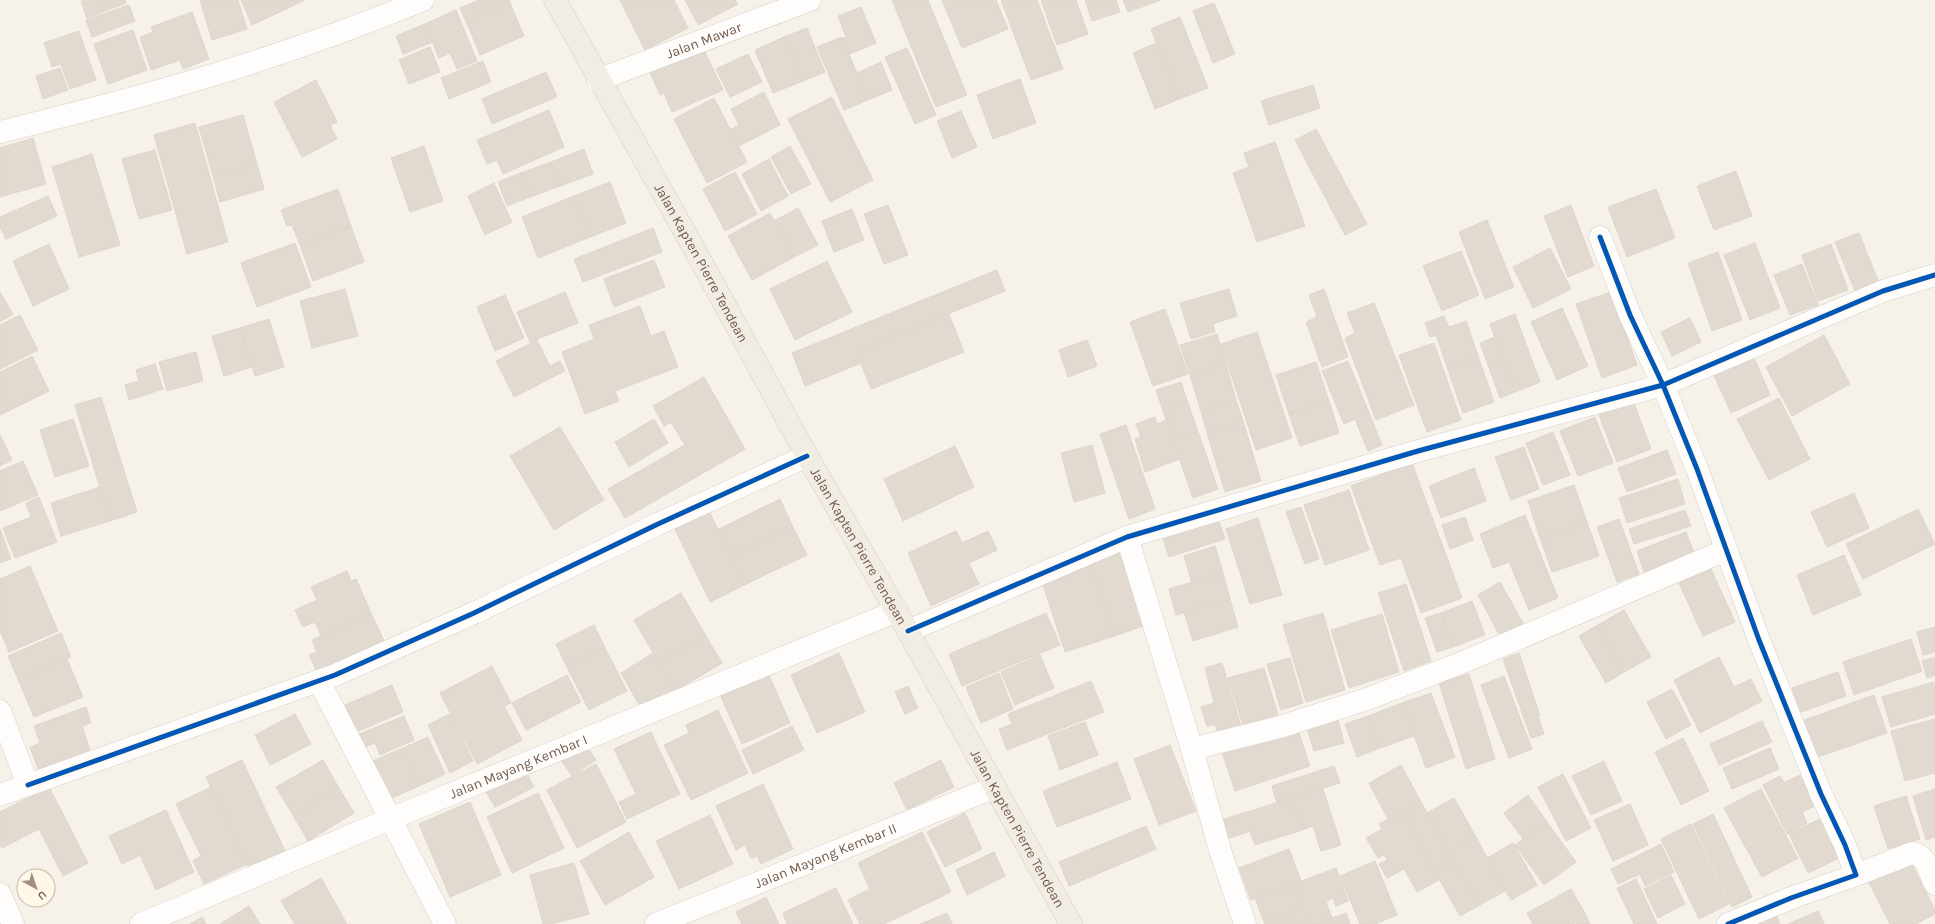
<svg xmlns="http://www.w3.org/2000/svg" width="1935" height="924" font-family="Karla,sans-serif">
<style>
.building{fill:#e2dad1;stroke:#dfd5cb}
.lines{fill:none;stroke-linecap:round;stroke-linejoin:round}
.minor-casing{stroke:#d5cfc7;stroke-width:23}
.major-casing{stroke:#d5ccc5;stroke-width:23}
.minor{stroke:#fefdfc;stroke-width:22}
.major{stroke:#f2ede4;stroke-width:22}
.cycleway-casing{stroke:#fff7e8;stroke-width:8}
.cycleway{stroke:#0057b8;stroke-width:5}
.labels{text-anchor:middle;dominant-baseline:central;stroke-width:4;stroke-linejoin:round;paint-order:stroke}
.street-label{font-size:14px;fill:#735a49;stroke:#fff7e8}
</style>
<rect width="100%" height="100%" fill="#f6f2e9"/>
<g class="building">
<polygon points="125,0 126,3 87,18 81,1"/>
<polygon points="200,0 238,0 247,29 212,40"/>
<polygon points="241,0 305,0 252,25"/>
<polygon points="479,0 509,0 510,3 466,21 460,8"/>
<polygon points="620,0 674,0 688,28 645,50"/>
<polygon points="685,0 735,0 738,4 698,25"/>
<polygon points="892,0 928,0 967,95 936,107"/>
<polygon points="942,0 996,0 1008,29 962,48"/>
<polygon points="1001,0 1037,0 1063,69 1031,80"/>
<polygon points="1041,0 1076,0 1088,34 1057,45"/>
<polygon points="1085,0 1116,0 1120,12 1092,21"/>
<polygon points="1123,0 1161,0 1128,12"/>
<polygon points="510,3 524,36 480,55 466,21"/>
<polygon points="1214,3 1235,54 1213,63 1193,11"/>
<polygon points="129,5 135,21 92,37 86,20"/>
<polygon points="861,7 876,43 850,54 843,39 846,37 838,16"/>
<polygon points="456,10 477,61 457,69 450,53 439,58 425,24"/>
<polygon points="192,12 209,59 183,69 180,60 151,70 140,37 153,32 151,27"/>
<polygon points="1180,17 1208,88 1179,99 1151,29"/>
<polygon points="425,24 432,42 403,54 396,36"/>
<polygon points="807,28 825,72 803,81 784,37"/>
<polygon points="133,30 147,70 108,84 94,44"/>
<polygon points="79,31 96,80 70,89 61,64 52,67 44,43"/>
<polygon points="784,37 803,81 773,93 755,50"/>
<polygon points="842,37 868,100 844,110 817,47"/>
<polygon points="1156,43 1179,99 1155,109 1133,53"/>
<polygon points="430,47 440,72 409,84 399,60"/>
<polygon points="703,48 723,90 672,112 664,93 660,95 650,72"/>
<polygon points="907,48 936,115 915,124 885,57"/>
<polygon points="748,54 762,82 730,97 716,69"/>
<polygon points="483,61 491,82 449,99 441,78"/>
<polygon points="881,62 892,90 868,100 857,73"/>
<polygon points="60,68 68,90 43,99 36,76"/>
<polygon points="546,72 557,97 492,124 482,99"/>
<polygon points="1020,79 1036,123 993,139 977,95"/>
<polygon points="316,80 337,122 330,125 337,139 302,157 274,102"/>
<polygon points="1313,85 1320,108 1269,125 1261,101"/>
<polygon points="764,92 780,125 739,146 731,129 739,125 731,109"/>
<polygon points="832,97 873,180 830,202 788,119"/>
<polygon points="714,98 747,162 707,183 674,119"/>
<polygon points="549,110 564,147 503,174 497,160 487,164 477,140"/>
<polygon points="961,111 977,147 952,158 937,121"/>
<polygon points="243,115 257,164 213,176 199,127"/>
<polygon points="195,123 228,242 187,254 154,135"/>
<polygon points="1316,129 1367,224 1345,235 1295,140"/>
<polygon points="33,138 46,184 0,197 0,148"/>
<polygon points="1275,142 1305,226 1257,242 1233,173 1249,167 1244,153"/>
<polygon points="424,146 443,201 410,212 391,158"/>
<polygon points="790,146 811,184 791,194 771,157"/>
<polygon points="584,149 593,174 560,186 551,162"/>
<polygon points="155,150 172,210 139,219 122,159"/>
<polygon points="92,154 120,245 79,257 52,167"/>
<polygon points="769,159 788,196 761,211 742,174"/>
<polygon points="551,162 560,186 530,197 521,173"/>
<polygon points="257,164 264,189 220,202 213,176"/>
<polygon points="1736,171 1752,216 1714,230 1697,186"/>
<polygon points="735,172 757,214 725,231 703,189"/>
<polygon points="521,173 530,197 507,206 498,182"/>
<polygon points="610,182 626,223 590,237 574,196"/>
<polygon points="494,183 512,222 485,235 468,196"/>
<polygon points="338,189 351,226 300,245 292,225 287,226 281,210"/>
<polygon points="1656,189 1675,238 1627,257 1608,207"/>
<polygon points="48,196 57,216 6,239 0,227 0,217"/>
<polygon points="574,196 590,237 538,258 522,217"/>
<polygon points="888,205 908,255 884,264 864,214"/>
<polygon points="1571,205 1594,266 1568,277 1544,216"/>
<polygon points="798,208 818,245 794,257 774,221"/>
<polygon points="852,209 864,240 834,252 822,221"/>
<polygon points="770,213 794,257 752,280 728,236"/>
<polygon points="1487,220 1514,287 1485,299 1459,232"/>
<polygon points="351,226 364,262 313,281 300,245"/>
<polygon points="653,228 662,252 583,282 574,259"/>
<polygon points="1859,233 1879,283 1856,293 1835,242"/>
<polygon points="295,243 311,287 257,307 241,263"/>
<polygon points="1755,243 1780,308 1750,320 1724,255"/>
<polygon points="49,244 69,289 33,306 13,261"/>
<polygon points="1831,244 1848,290 1818,301 1802,255"/>
<polygon points="1550,248 1571,289 1533,308 1513,267"/>
<polygon points="1461,251 1479,295 1442,311 1423,266"/>
<polygon points="1718,252 1742,320 1712,331 1688,263"/>
<polygon points="654,260 665,287 614,307 604,279"/>
<polygon points="827,261 852,312 795,340 770,289"/>
<polygon points="1802,264 1818,305 1790,315 1774,275"/>
<polygon points="997,270 1005,291 856,351 861,363 805,386 792,353"/>
<polygon points="345,289 358,336 312,348 300,301"/>
<polygon points="1229,289 1237,316 1213,324 1215,332 1191,339 1180,303"/>
<polygon points="1324,289 1348,357 1322,367 1306,322 1317,317 1309,295"/>
<polygon points="0,292 13,314 0,322"/>
<polygon points="565,292 578,323 530,342 517,312"/>
<polygon points="1611,292 1637,365 1602,378 1576,304"/>
<polygon points="505,295 524,338 495,351 477,307"/>
<polygon points="1374,303 1414,405 1376,420 1345,338 1355,333 1347,313"/>
<polygon points="640,306 651,336 664,331 678,367 615,391 619,401 585,414 562,352 594,339 589,325"/>
<polygon points="1562,308 1588,366 1557,380 1531,322"/>
<polygon points="1165,309 1188,374 1153,386 1130,322"/>
<polygon points="949,314 964,352 871,389 856,351"/>
<polygon points="1515,314 1540,382 1515,392 1490,324"/>
<polygon points="20,315 38,350 0,369 0,325"/>
<polygon points="1444,316 1449,327 1466,321 1478,356 1447,367 1436,335 1430,337 1425,323"/>
<polygon points="1690,318 1701,342 1672,356 1661,332"/>
<polygon points="269,319 284,367 255,376 240,328"/>
<polygon points="240,328 252,367 224,376 212,336"/>
<polygon points="1257,332 1292,438 1256,450 1221,344"/>
<polygon points="1217,334 1226,364 1190,375 1180,345"/>
<polygon points="1824,335 1850,384 1792,416 1766,367"/>
<polygon points="1495,337 1515,392 1500,398 1480,343"/>
<polygon points="537,340 550,366 560,361 565,371 514,397 496,361"/>
<polygon points="1087,340 1097,366 1068,377 1059,350"/>
<polygon points="1434,343 1461,420 1427,432 1399,355"/>
<polygon points="196,352 203,381 167,391 159,362"/>
<polygon points="1753,355 1770,395 1731,413 1713,373"/>
<polygon points="32,356 49,391 0,415 0,372"/>
<polygon points="1478,356 1494,402 1463,413 1447,367"/>
<polygon points="1348,361 1382,445 1368,451 1355,419 1344,424 1322,371"/>
<polygon points="1316,362 1329,401 1289,414 1276,375"/>
<polygon points="155,364 163,389 129,400 125,385 139,381 136,370"/>
<polygon points="1226,364 1236,400 1201,411 1190,375"/>
<polygon points="704,377 745,449 625,518 608,489 685,445 671,422 664,426 653,406"/>
<polygon points="1181,382 1188,403 1163,411 1156,390"/>
<polygon points="101,397 137,512 110,521 75,405"/>
<polygon points="1779,398 1810,459 1769,480 1737,419"/>
<polygon points="1236,400 1243,421 1207,433 1201,411"/>
<polygon points="1329,401 1339,433 1300,446 1289,414"/>
<polygon points="1633,401 1651,449 1617,462 1599,415"/>
<polygon points="1188,403 1198,432 1173,440 1163,411"/>
<polygon points="1155,417 1157,424 1167,420 1180,459 1145,472 1135,439 1141,437 1136,424"/>
<polygon points="1595,417 1613,463 1578,476 1560,431"/>
<polygon points="73,419 89,466 55,477 40,430"/>
<polygon points="654,419 668,443 629,467 615,442"/>
<polygon points="1243,421 1261,481 1225,492 1207,433"/>
<polygon points="1126,425 1155,509 1129,519 1100,434"/>
<polygon points="560,427 604,500 554,530 510,456"/>
<polygon points="1198,432 1218,489 1193,498 1173,440"/>
<polygon points="1553,432 1570,475 1543,485 1526,443"/>
<polygon points="0,435 12,460 0,466"/>
<polygon points="1092,445 1105,493 1074,502 1061,453"/>
<polygon points="955,446 974,487 903,521 884,479"/>
<polygon points="1524,447 1539,489 1511,500 1495,457"/>
<polygon points="1667,450 1676,474 1627,492 1618,468"/>
<polygon points="23,461 38,495 0,511 0,471"/>
<polygon points="1412,463 1462,598 1421,613 1401,558 1380,565 1351,486"/>
<polygon points="1474,468 1486,501 1441,518 1429,486"/>
<polygon points="1678,479 1685,504 1627,523 1619,498"/>
<polygon points="1574,485 1587,522 1540,538 1528,501"/>
<polygon points="100,487 110,521 61,536 51,503"/>
<polygon points="1349,490 1369,550 1325,565 1304,505"/>
<polygon points="1854,493 1869,528 1827,547 1811,512"/>
<polygon points="39,497 57,542 15,558 3,528 31,517 26,503"/>
<polygon points="780,499 793,527 731,557 717,530"/>
<polygon points="1301,507 1319,559 1305,564 1286,512"/>
<polygon points="1918,509 1935,544 1863,579 1846,544"/>
<polygon points="1685,510 1691,526 1634,544 1629,529"/>
<polygon points="709,511 744,585 710,602 674,527"/>
<polygon points="1217,515 1225,539 1169,557 1161,533"/>
<polygon points="1525,515 1558,598 1529,610 1509,562 1493,568 1480,534"/>
<polygon points="1465,517 1473,540 1450,549 1442,525"/>
<polygon points="1258,518 1282,595 1250,604 1226,529"/>
<polygon points="1619,519 1639,574 1617,582 1597,527"/>
<polygon points="1587,522 1599,556 1552,572 1540,538"/>
<polygon points="793,527 807,555 744,585 731,557"/>
<polygon points="0,529 11,559 0,563"/>
<polygon points="956,531 962,543 988,531 997,550 969,563 979,584 931,606 908,553"/>
<polygon points="1686,532 1694,553 1644,572 1637,551"/>
<polygon points="1215,546 1223,573 1192,583 1184,556"/>
<polygon points="1122,552 1146,625 1114,636 1090,563"/>
<polygon points="1844,555 1861,595 1813,615 1797,575"/>
<polygon points="1707,560 1735,622 1703,636 1675,574"/>
<polygon points="1090,563 1114,636 1065,652 1041,579"/>
<polygon points="30,566 58,631 9,652 0,631 0,579"/>
<polygon points="347,571 351,581 356,579 371,613 321,636 315,622 303,627 295,610 317,600 311,587"/>
<polygon points="1223,573 1230,599 1176,615 1169,589"/>
<polygon points="1500,582 1524,625 1501,638 1478,595"/>
<polygon points="1406,584 1431,661 1404,671 1378,593"/>
<polygon points="681,593 706,636 659,663 634,620"/>
<polygon points="1230,599 1238,627 1193,641 1184,612"/>
<polygon points="1472,601 1485,635 1453,647 1441,613"/>
<polygon points="1624,610 1651,657 1624,672 1598,625"/>
<polygon points="371,613 384,641 317,672 309,655 317,652 312,640"/>
<polygon points="1046,613 1060,645 962,686 949,654"/>
<polygon points="1323,613 1345,690 1306,702 1283,625"/>
<polygon points="1441,613 1453,647 1437,652 1425,618"/>
<polygon points="1382,614 1399,672 1349,688 1331,630"/>
<polygon points="594,625 605,648 567,667 556,644"/>
<polygon points="1598,625 1624,672 1606,683 1579,636"/>
<polygon points="1935,627 1935,652 1923,655 1917,632"/>
<polygon points="61,633 71,657 18,679 8,656"/>
<polygon points="706,636 722,663 675,691 659,663"/>
<polygon points="1911,639 1922,671 1854,695 1843,662"/>
<polygon points="605,648 627,691 589,710 567,667"/>
<polygon points="653,653 675,691 642,710 621,673"/>
<polygon points="839,653 865,712 817,733 791,675"/>
<polygon points="1519,653 1540,716 1538,716 1544,734 1531,738 1503,659"/>
<polygon points="1040,655 1054,688 1015,705 1001,672"/>
<polygon points="1719,657 1734,687 1751,679 1762,701 1700,733 1674,680"/>
<polygon points="1935,657 1935,675 1927,678 1922,661"/>
<polygon points="1290,658 1303,703 1281,710 1267,664"/>
<polygon points="67,659 83,697 34,717 18,679"/>
<polygon points="1222,663 1241,726 1218,733 1215,724 1207,726 1201,707 1214,703 1205,668"/>
<polygon points="492,666 511,703 504,706 522,740 477,764 440,693"/>
<polygon points="1264,668 1278,715 1243,725 1228,678"/>
<polygon points="767,671 790,723 742,744 719,692"/>
<polygon points="1838,672 1846,696 1801,712 1792,688"/>
<polygon points="999,673 1013,709 981,723 966,687"/>
<polygon points="1469,674 1495,759 1466,769 1439,683"/>
<polygon points="567,675 581,702 526,730 512,703"/>
<polygon points="1504,676 1532,749 1509,758 1481,685"/>
<polygon points="1091,681 1104,712 1007,750 999,729 1012,724 1008,714"/>
<polygon points="1934,682 1935,714 1891,727 1882,697"/>
<polygon points="392,685 403,712 356,732 345,705"/>
<polygon points="908,686 918,708 905,714 895,692"/>
<polygon points="1672,689 1691,725 1666,739 1647,702"/>
<polygon points="1431,693 1455,757 1426,768 1402,703"/>
<polygon points="1874,695 1887,733 1812,759 1799,722"/>
<polygon points="1402,703 1414,736 1380,748 1368,716"/>
<polygon points="86,707 91,723 82,726 90,750 38,769 30,747 40,743 34,726"/>
<polygon points="718,710 748,773 691,800 664,745 689,733 686,725"/>
<polygon points="295,714 311,744 270,765 255,735"/>
<polygon points="450,714 473,761 450,773 428,725"/>
<polygon points="404,716 414,740 380,755 375,743 362,748 357,735"/>
<polygon points="1337,716 1344,743 1314,751 1306,725"/>
<polygon points="1368,716 1380,748 1357,757 1345,724"/>
<polygon points="1935,719 1935,773 1905,781 1891,731"/>
<polygon points="1762,721 1772,742 1719,765 1710,744"/>
<polygon points="1085,722 1098,755 1060,770 1048,736"/>
<polygon points="1296,724 1310,766 1235,791 1221,749"/>
<polygon points="792,726 804,750 753,774 742,750"/>
<polygon points="651,732 680,794 627,819 619,802 636,794 614,749"/>
<polygon points="428,737 445,774 419,786 403,748"/>
<polygon points="1683,738 1709,791 1681,805 1655,752"/>
<polygon points="585,744 596,760 572,776 561,760"/>
<polygon points="1170,745 1196,811 1159,825 1134,759"/>
<polygon points="403,748 419,786 387,800 370,762"/>
<polygon points="1770,748 1779,769 1732,789 1723,768"/>
<polygon points="242,760 285,851 249,868 206,777"/>
<polygon points="323,760 339,788 293,815 276,787"/>
<polygon points="941,760 954,787 907,810 894,783"/>
<polygon points="1604,761 1622,801 1591,815 1572,776"/>
<polygon points="1117,762 1131,799 1057,827 1043,791"/>
<polygon points="596,764 626,822 577,848 547,790"/>
<polygon points="1401,765 1421,802 1388,819 1369,783"/>
<polygon points="1334,766 1340,783 1277,803 1272,786"/>
<polygon points="524,768 534,787 495,807 485,790"/>
<polygon points="1563,774 1591,828 1566,841 1538,787"/>
<polygon points="1800,775 1815,806 1802,812 1807,823 1787,834 1763,785 1780,776 1784,783"/>
<polygon points="763,784 793,849 761,864 757,856 751,858 745,845 736,850 716,806"/>
<polygon points="49,787 88,863 63,876 39,829 2,848 0,845 0,812"/>
<polygon points="211,787 247,864 204,884 193,861 201,856 176,804"/>
<polygon points="339,788 354,813 308,841 293,815"/>
<polygon points="1323,789 1341,845 1321,851 1313,826 1302,830 1292,798"/>
<polygon points="1761,789 1798,858 1762,877 1724,808"/>
<polygon points="1935,789 1935,837 1926,840 1913,796"/>
<polygon points="538,793 564,848 512,873 487,817"/>
<polygon points="1528,795 1547,822 1523,839 1504,813"/>
<polygon points="1906,796 1920,839 1888,849 1874,806"/>
<polygon points="1292,798 1302,830 1255,845 1250,831 1227,839 1221,820"/>
<polygon points="1454,798 1476,837 1449,852 1427,813"/>
<polygon points="470,802 501,875 450,897 419,824"/>
<polygon points="1421,802 1453,860 1434,870 1402,812"/>
<polygon points="1630,804 1648,845 1613,861 1594,820"/>
<polygon points="166,810 194,872 156,890 140,855 122,864 109,836"/>
<polygon points="1402,812 1439,880 1417,892 1404,869 1387,878 1379,864 1387,860 1384,855 1378,858 1366,838 1382,829 1379,824"/>
<polygon points="965,813 982,849 945,867 927,832"/>
<polygon points="1713,814 1752,897 1732,907 1693,824"/>
<polygon points="710,815 733,864 679,889 656,841"/>
<polygon points="1820,819 1839,858 1808,873 1789,834"/>
<polygon points="1547,822 1576,862 1544,885 1515,845"/>
<polygon points="1691,824 1729,904 1699,919 1661,839"/>
<polygon points="1146,826 1156,849 1069,886 1059,862"/>
<polygon points="629,832 654,877 605,905 580,861"/>
<polygon points="922,832 951,892 884,924 860,924 848,900 870,889 858,863"/>
<polygon points="1476,837 1505,891 1478,906 1449,852"/>
<polygon points="1513,843 1537,885 1511,900 1487,858"/>
<polygon points="1661,844 1674,872 1645,886 1640,874 1618,884 1611,869"/>
<polygon points="1289,849 1301,881 1251,900 1239,868"/>
<polygon points="994,852 1005,876 967,895 956,870"/>
<polygon points="1453,860 1478,906 1460,916 1434,870"/>
<polygon points="1910,860 1935,910 1935,914 1916,924 1890,924 1868,881"/>
<polygon points="1375,861 1397,915 1375,924 1360,924 1340,876"/>
<polygon points="574,863 589,914 552,924 543,924 530,875"/>
<polygon points="1336,868 1348,901 1336,906 1333,898 1326,902 1332,918 1317,924 1308,924 1294,884"/>
<polygon points="1671,875 1685,904 1658,918 1644,889"/>
<polygon points="321,878 347,924 295,924 281,901"/>
<polygon points="1636,879 1657,924 1634,924 1617,888"/>
<polygon points="1294,884 1302,907 1264,922 1255,898"/>
<polygon points="836,888 853,924 787,924 783,913"/>
<polygon points="1571,889 1587,917 1573,924 1533,924 1527,913"/>
<polygon points="766,897 779,924 742,924 736,912"/>
<polygon points="249,906 260,924 220,924"/>
<polygon points="1302,907 1308,924 1265,924 1264,922"/>
<polygon points="1775,911 1780,924 1745,924"/>
<polygon points="1818,911 1824,924 1788,924"/>
<polygon points="947,913 952,924 920,924"/>
<polygon points="1346,913 1350,924 1317,924 1332,918"/>
<polygon points="202,917 206,924 190,924"/>
<polygon points="1587,918 1590,924 1576,924"/>
</g>
<g class="lines">
<g class="minor-casing">
<g id="minor">
<path id="s1" d="M598 80 810 0"/>
<path d="M0 132C69 115 138 98 206 77 279 55 352 29 423 0"/>
<polyline points="1600,237 1630,315 1663,385 1697,469 1759,640 1821,794 1845,845 1856,875 1791,898 1728,924"/>
<polyline points="1127,537 1192,749 1220,850 1245,924"/>
<polyline points="908,631 1127,537 1418,451 1663,385 1883,291 1935,275"/>
<polyline points="319,681 445,924"/>
<polyline points="0,711 28,785 0,795"/>
<polyline points="1192,749 1280,727 1367,699 1461,663 1726,550"/>
<polyline points="28,785 335,675 474,613 658,524 807,456"/>
<path d="M1856 875 1912 853C1927 855 1929 873 1935 884"/>
<polyline points="0,894 13,924"/>
<path id="s2" d="M141 924 390 819 897 611"/>
<path id="s3" d="M656 924 995 787"/>
</g>
</g>
<g class="major-casing">
<g id="major">
<path id="s4" d="M555 0 701 261 807 456 908 631 1071 924"/>
</g>
</g>
<use href="#minor" class="minor"/>
<use href="#major" class="major"/>
<g class="cycleway-casing">
<g id="cycleway">
<polyline points="1600,237 1630,315 1663,385 1697,469 1759,640 1821,794 1845,845 1856,875 1791,898 1728,924"/>
<polyline points="908,631 1127,537 1418,451 1663,385 1883,291 1935,275"/>
<polyline points="28,785 335,675 474,613 658,524 807,456"/>
</g>
</g>
<use href="#cycleway" class="cycleway"/>
</g>
<g class="labels">
<g class="street-label">
<text stroke="none"><textPath href="#s1" startOffset="113">Jalan Mawar</textPath></text>
<text stroke="none"><textPath href="#s4" startOffset="301">Jalan Kapten Pierre Tendean</textPath></text>
<text stroke="none"><textPath href="#s4" startOffset="625">Jalan Kapten Pierre Tendean</textPath></text>
<text stroke="none"><textPath href="#s2" startOffset="409">Jalan Mayang Kembar I</textPath></text>
<text stroke="none"><textPath href="#s4" startOffset="949">Jalan Kapten Pierre Tendean</textPath></text>
<text stroke="none"><textPath href="#s3" startOffset="183">Jalan Mayang Kembar II</textPath></text>
</g>
</g>
<g transform="translate(36 888) rotate(140)"><circle r="19" fill="#fff7e8" stroke="#c7b8a8"/>
<path d="M0-3L7 15L0 10L-7 15Z" fill="#a18f81"/>
<text y="-6" font-size="11" font-weight="bold" text-anchor="middle" fill="#735a49">U</text>
</g>
</svg>
